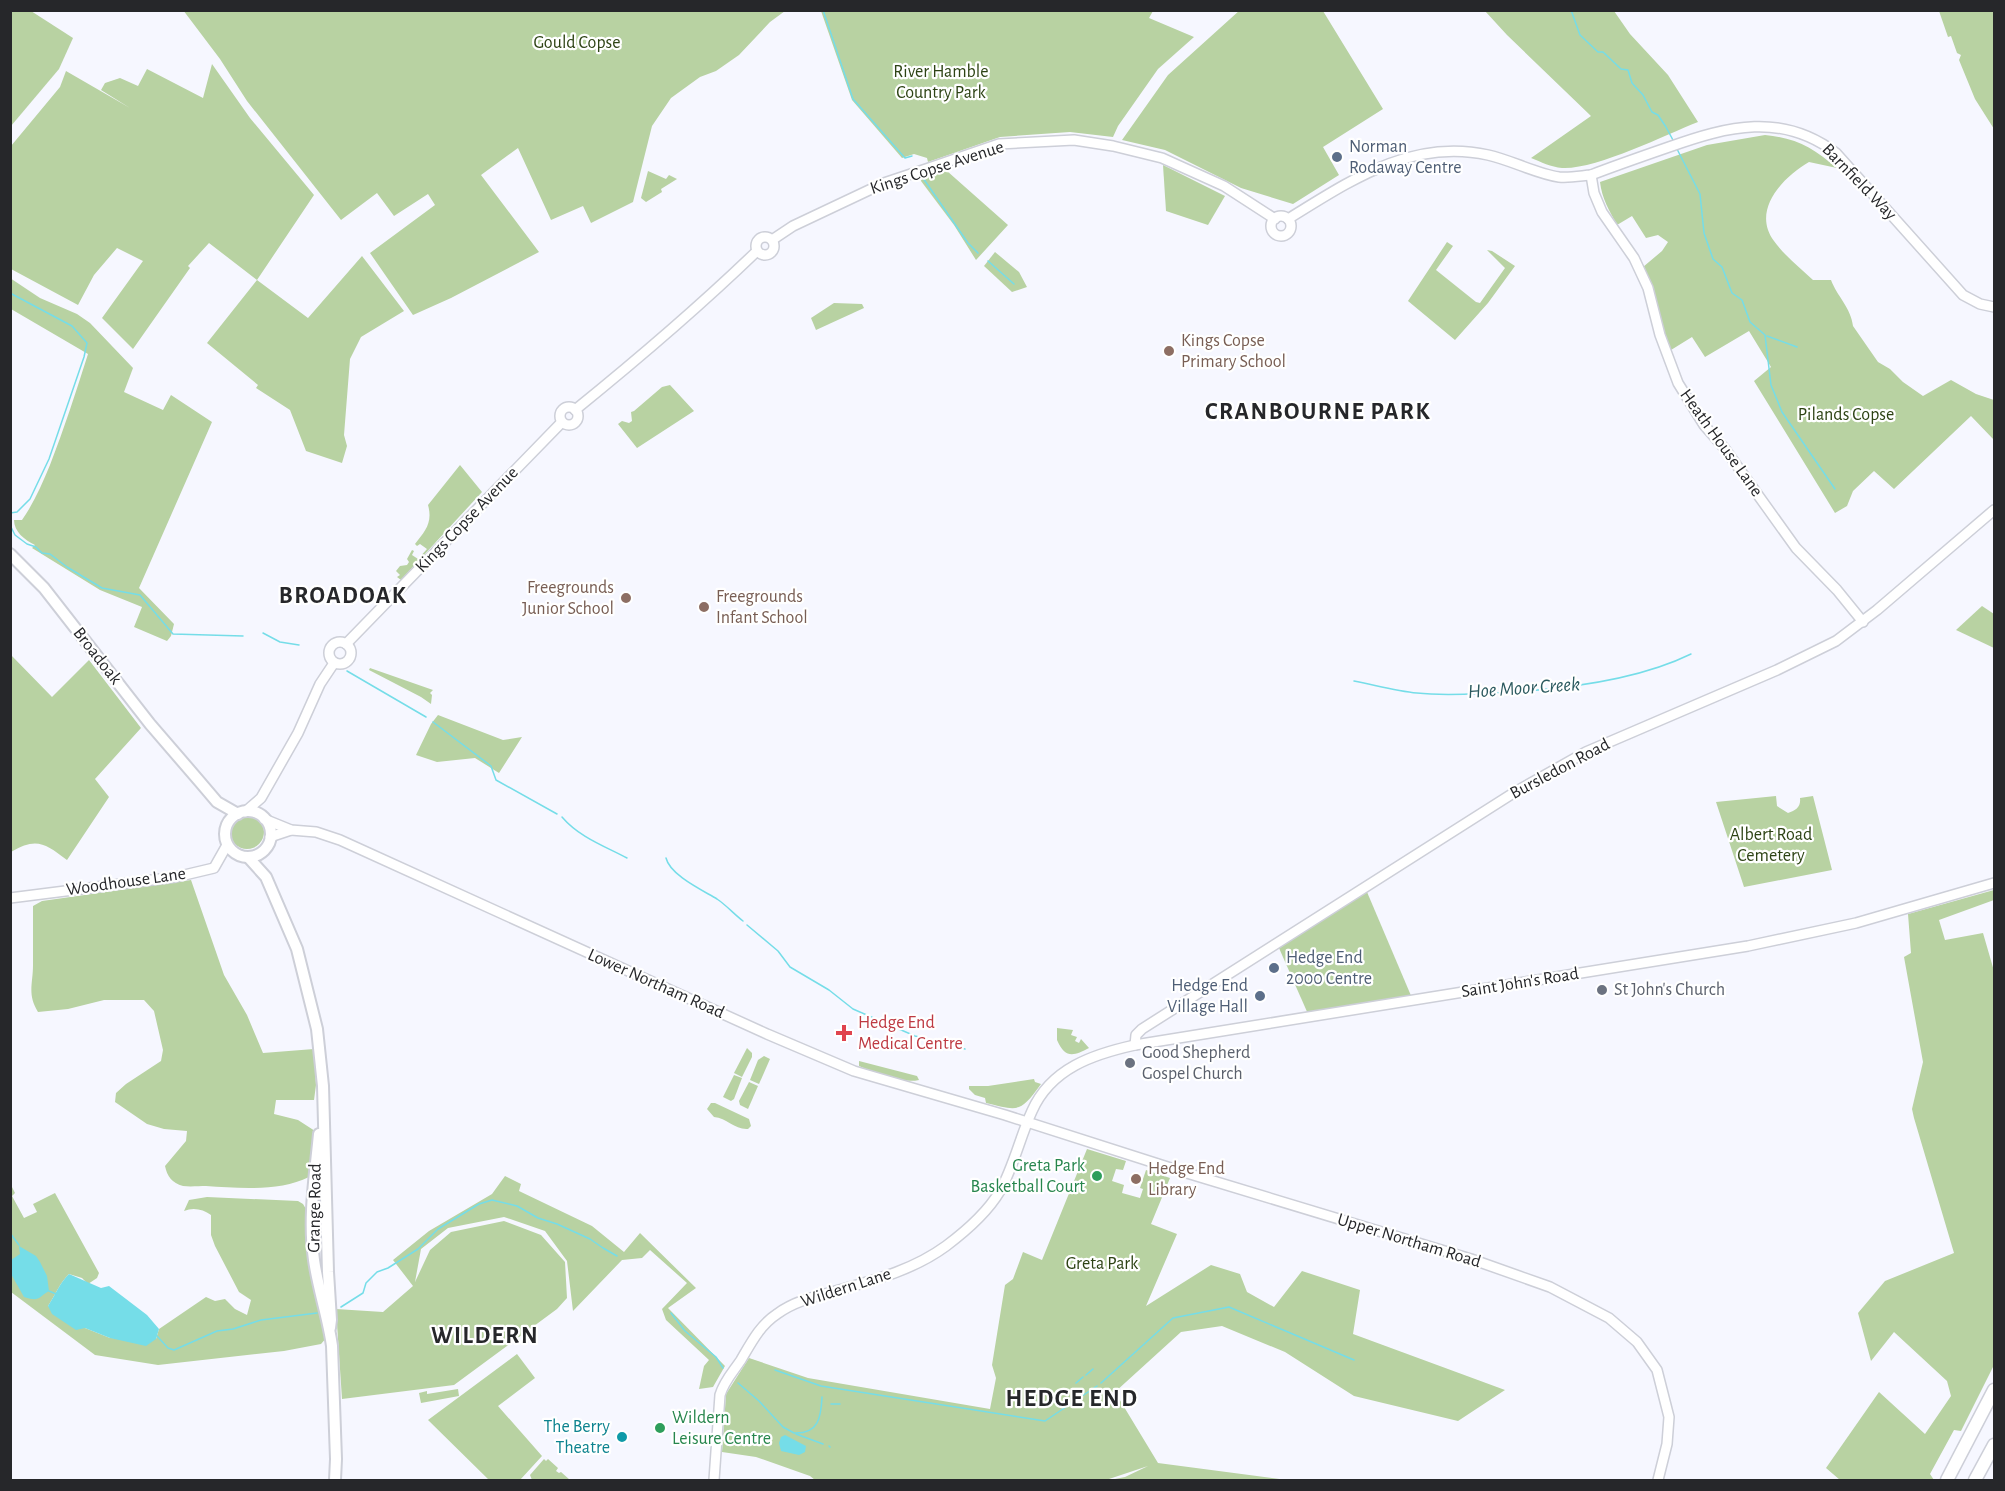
<svg xmlns="http://www.w3.org/2000/svg" width="2005" height="1491" font-family="'Alegreya Sans',sans-serif">
<style>
.green{fill:#b8d2a2}
.water{fill:#75dde8}
.lines{fill:none;stroke-linecap:round;stroke-linejoin:round}
.stream{stroke:#75dde8;stroke-width:1.5}
.secondary-casing{stroke:#cdcfd8;stroke-width:12}
.primary-casing{stroke:#cdcfd8;stroke-width:14}
.highway-casing{stroke:#cdcfd8;stroke-width:15}
.secondary{stroke:#fff;stroke-width:9}
.primary{stroke:#fff;stroke-width:10}
.highway{stroke:#fff;stroke-width:12}
.service-dot{fill:#5c6f8a;stroke:#fff;stroke-width:2}
.education-dot{fill:#8d6e63;stroke:#fff;stroke-width:2}
.worship-dot{fill:#6b7280;stroke:#fff;stroke-width:2}
.health-dot{fill:#e0444e;stroke:#fff;stroke-width:2}
.leisure-dot{fill:#2e9e5b;stroke:#fff;stroke-width:2}
.culture-dot{fill:#0f9aa8;stroke:#fff;stroke-width:2}
.labels{text-anchor:middle;dominant-baseline:central;stroke-width:4.5;stroke-linejoin:round;paint-order:stroke}
.park-label{font-size:18px;fill:#2d4314;stroke:#fff}
.service-label{font-size:18px;fill:#4e5e75;stroke:#fff;text-anchor:start}
.street-label{font-size:18px;fill:#26272a;stroke:#fff}
.education-label{font-size:18px;fill:#785e54;stroke:#fff;text-anchor:start}
.worship-label{font-size:18px;fill:#5b616d;stroke:#fff;text-anchor:start}
.health-label{font-size:18px;fill:#be3a42;stroke:#fff;text-anchor:start}
.leisure-label{font-size:18px;fill:#27864d;stroke:#fff;text-anchor:end}
.culture-label{font-size:18px;fill:#0d838f;stroke:#fff;text-anchor:end}
.water-label{font-size:20px;font-style:italic;fill:#2c5a5f;stroke:#fff}
.district-label{font-size:24px;font-weight:bold;letter-spacing:1.5px;fill:#26272a;stroke:#fff}
</style>
<rect width="100%" height="100%" fill="#f6f7ff"/>
<g class="green">
<polygon points="11,10 31,11 73,38 59,69 11,126"/>
<polygon points="183,10 785,10 785,11 770,22 739,55 716,71 700,77 671,98 652,126 633,202 591,223 583,206 551,220 518,148 481,175 539,252 451,298 413,315 370,253 435,205 428,194 394,216 377,193 341,220 247,101 220,59"/>
<polygon points="1240,10 1323,11 1383,109 1323,147 1339,175 1293,204 1241,188 1165,150 1122,140 1168,75"/>
<polygon points="821,11 1153,11 1149,18 1194,37 1158,69 1118,126 1113,137 1070,132 1000,137 928,162 927,158 914,154 902,158 852,100"/>
<path d="M1485 11H1614L1630 34 1668 75 1698 122C1665 135 1595 170 1562 168 1551 167 1541 162 1531 158L1591 116 1507 35Z"/>
<polygon points="1939,11 1994,11 1994,129 1975,99 1959,60 1961,55 1957,53 1951,36 1948,37"/>
<polygon points="212,64 250,118 314,195 257,280 308,318 362,256 404,311 361,337 350,359 344,435 347,446 342,463 306,451 290,410 256,388 258,385 207,343 257,280 209,243 188,266 190,268 133,349 102,318 143,261 117,248 94,275 78,305 11,269 11,146 60,87 66,71 130,108 101,90 105,83 120,78 138,86 147,69 203,98"/>
<path d="M1765 135C1797 138 1813 148 1837 168L1809 162C1783 177 1751 210 1774 241 1784 255 1800 268 1813 280H1831C1837 296 1851 308 1853 326L1878 362 1890 369 1903 382 1923 396 1951 380 1976 394 1994 400V440L1971 416 1894 489 1874 471 1853 491 1847 506 1835 513 1754 381 1771 367 1749 331 1705 357 1692 337 1671 350 1663 334 1643 267 1662 251 1668 242 1658 235 1646 238 1632 216 1617 225C1609 210 1602 199 1600 182L1707 145Z"/>
<polygon points="1163,165 1225,196 1208,225 1166,211"/>
<polygon points="648,171 666,179 669,175 677,179 661,189 662,192 646,202 641,198"/>
<polygon points="947,171 1008,225 976,260 954,225 918,177"/>
<polygon points="1447,242 1453,246 1436,270 1476,302 1480,303 1505,268 1487,250 1492,251 1515,266 1488,303 1455,340 1408,301"/>
<polygon points="995,252 1019,272 1027,287 1012,292 984,266"/>
<path d="M10 278 40 298 77 314 90 323 133 368 124 392 163 410 171 395 212 422 139 588 174 624 171 636 167 641 134 627 142 607 100 590 32 548 35 545C25 540 14 532 14 520H22C34 503 42 484 50 465 64 429 76 392 88 354L11 309Z"/>
<polygon points="834,303 862,304 864,308 816,330 811,318"/>
<polygon points="670,385 694,411 637,448 618,424 622,421 629,423 632,421 631,412 634,411 662,387"/>
<path d="M460 465 482 492 401 580 397 577 400 575 396 571 400 566 407 565 409 562 407 559 412 550 414 551 412 555 418 559 427 549 420 544 417 546 415 544C425 531 433 523 428 505Z"/>
<polygon points="1982,606 1994,614 1994,648 1956,630"/>
<path d="M11 655 52 697 89 660 141 728 95 779 109 797 67 860C45 843 36 837 11 852Z"/>
<polygon points="370,668 433,690 430,693 432,695 431,704 421,697 369,670"/>
<polygon points="438,715 503,740 522,737 499,773 475,758 437,762 416,755 431,724"/>
<path d="M1776 796 1777 806 1788 813C1796 810 1801 807 1800 798L1813 796 1832 870 1744 887 1716 802Z"/>
<circle cx="247" cy="832" r="17"/>
<path d="M191 880 224 975 247 1015 263 1053 314 1049 316 1085 314 1100H276L274 1114 298 1120 315 1131 309 1177C279 1192 238 1188 206 1186 199 1186 190 1187 183 1186 172 1183 167 1176 165 1166L186 1141 187 1131 164 1129 147 1124 115 1102 116 1093 126 1084 161 1061 163 1050 154 1011 144 1000H104L68 1009 38 1012C27 994 33 984 33 965 33 946 33 926 33 906L42 901Z"/>
<polygon points="1994,890 1994,900 1939,920 1945,940 1983,933 1994,971 1994,1365 1961,1431 1954,1430 1930,1474 1934,1480 1840,1480 1826,1468 1879,1392 1925,1434 1951,1396 1947,1381 1894,1332 1871,1361 1858,1313 1885,1281 1954,1253 1914,1118 1912,1109 1923,1062 1904,957 1911,953 1908,914"/>
<polygon points="1367,892 1412,998 1308,1014 1279,948"/>
<path d="M1057 1028 1073 1030 1071 1035 1077 1037 1075 1041 1079 1043 1081 1039 1089 1048C1074 1056 1065 1059 1057 1040Z"/>
<polygon points="747,1048 752,1053 752,1057 742,1077 734,1073"/>
<polygon points="764,1056 770,1059 759,1084 750,1080 758,1060"/>
<path d="M859 1061 917 1076 919 1080C902 1084 874 1073 859 1066Z"/>
<polygon points="734,1075 742,1078 734,1099 731,1101 723,1097"/>
<path d="M1034 1079 1035 1082 1041 1084C1020 1113 1019 1111 986 1103L985 1098 975 1095 969 1089V1086H988Z"/>
<polygon points="749,1082 758,1086 748,1109 740,1105 739,1101"/>
<path d="M711 1103H715L749 1119 751 1126 748 1129C735 1130 727 1118 714 1117L707 1109Z"/>
<polygon points="1087,1149 1126,1161 1123,1170 1116,1169 1112,1181 1124,1185 1122,1193 1140,1198 1143,1189 1140,1188 1146,1170 1170,1178 1151,1224 1177,1234 1146,1306 1211,1265 1240,1274 1247,1292 1274,1307 1302,1271 1360,1290 1353,1334 1505,1390 1458,1421 1354,1396 1285,1352 1222,1326 1181,1332 1115,1392 1158,1463 1287,1480 1110,1480 1125,1477 1148,1466 1106,1480 815,1480 810,1476 756,1457 722,1452 726,1394 749,1358 808,1378 990,1409 996,1378 992,1365 1005,1285 1013,1279 1023,1252 1042,1260"/>
<polygon points="505,1176 521,1184 519,1191 592,1226 624,1252 640,1233 696,1288 668,1308 725,1366 713,1387 699,1389 704,1366 709,1360 666,1320 662,1309 687,1283 650,1250 642,1258 622,1260 573,1311 567,1261 545,1231 504,1217 448,1228 421,1249 415,1282 430,1250 451,1232 504,1221 541,1235 565,1262 567,1298 557,1309 454,1385 342,1399 336,1309 383,1312 413,1286 393,1260 429,1231 492,1194"/>
<path d="M10 1183 15 1193 12 1196 24 1218 37 1212 33 1204 55 1193 99 1273 97 1278 88 1284 82 1278 69 1274C59 1284 56 1294 48 1306L85 1328 110 1338 156 1339 159 1329 206 1297 215 1301 225 1299 235 1309 247 1315 251 1300 239 1292 215 1246 211 1235V1215C203 1209 193 1207 184 1211L189 1200 207 1197 298 1201 303 1204 306 1209 309 1255 315 1295 327 1337 321 1344 284 1351 158 1365 95 1355 11 1292Z"/>
<polygon points="517,1354 535,1378 498,1406 542,1456 520,1480 489,1480 428,1420"/>
<polygon points="458,1389 459,1396 421,1403 419,1393 427,1391 427,1394"/>
<polygon points="544,1459 546,1461 548,1459 558,1468 556,1471 559,1473 561,1472 570,1480 532,1480 530,1475"/>
</g>
<g class="water">
<path d="M19 1246 36 1256 40 1262 47 1276 49 1291C37 1298 40 1302 24 1297L11 1274V1260L20 1254Z"/>
<path d="M69 1274 101 1288 109 1286 147 1315 159 1329 156 1339 146 1346 110 1338 85 1328 76 1330 52 1314 48 1306C56 1294 59 1284 69 1274Z"/>
<polygon points="785,1435 806,1446 805,1452 799,1455 781,1451 779,1443 781,1437"/>
</g>
<g class="lines">
<g class="stream">
<polyline points="823,10 853,99 905,158 912,156"/>
<polyline points="1571,10 1580,35 1598,52 1603,52 1621,69 1628,70 1632,83 1643,95 1652,112 1658,115 1666,127 1674,142"/>
<polyline points="1677,149 1700,194 1704,233 1713,259 1722,267 1732,293 1742,300 1750,322 1765,335 1771,385 1782,412 1835,489"/>
<polyline points="923,178 968,243 978,253"/>
<polyline points="988,261 1014,284"/>
<polyline points="10,293 72,326 87,343 84,357 49,459 30,499 17,512 10,513"/>
<polyline points="1767,336 1797,347"/>
<polyline points="10,525 15,535 27,544 36,547 42,553 50,554 67,567 102,588 140,595 173,634 243,636"/>
<polyline points="263,633 280,642 299,645"/>
<polyline points="347,671 426,717"/>
<path d="M1354 681C1375 685 1396 691 1417 693 1443 696 1469 694 1495 693 1557 690 1634 682 1691 654"/>
<polyline points="433,722 491,766 496,780 557,814"/>
<path d="M562 817C579 837 604 846 627 858"/>
<path d="M666 858C670 875 702 890 717 899 726 905 734 914 743 921"/>
<polyline points="747,925 778,951 790,967 829,990 853,1009 915,1036 965,1049"/>
<polyline points="10,1233 19,1245"/>
<polyline points="49,1291 56,1294"/>
<polyline points="341,1307 363,1293 366,1283 377,1272 388,1268 418,1249 438,1229 479,1204 492,1200 517,1206 538,1218 557,1224 590,1239 603,1248 617,1256"/>
<polyline points="671,1313 685,1331 716,1357 723,1368"/>
<polyline points="157,1336 168,1348 174,1350 217,1331 233,1329 261,1320 317,1313"/>
<polyline points="775,1370 821,1386 1045,1421 1097,1386"/>
<polyline points="1086,1375 1093,1369"/>
<path d="M738 1383 759 1401 783 1427 794 1433C819 1434 821 1417 822 1397"/>
<polyline points="1076,1383 1083,1377"/>
<polyline points="1101,1383 1173,1318 1229,1307 1354,1360"/>
<polyline points="831,1404 840,1404"/>
<polyline points="796,1434 823,1444"/>
<polyline points="829,1446 830,1447"/>
</g>
<g class="secondary-casing">
<g id="secondary">
<polyline points="1591,175 1594,193 1602,212 1634,258 1648,288 1660,335 1678,383 1704,425 1725,449 1796,548 1837,590 1863,622"/>
<circle cx="1281" cy="226" r="10"/>
<path d="M1288 219C1350 181 1411 138 1488 155 1511 160 1537 174 1559 177 1569 178 1580 176 1591 175 1617 165 1643 156 1669 147 1728 126 1782 112 1836 153L1963 295 1980 304 1994 307"/>
<circle cx="765" cy="246" r="9"/>
<polyline points="772,240 793,226 884,183 929,168 999,144 1074,140 1113,146 1162,158 1224,186 1275,219"/>
<circle cx="569" cy="416" r="9"/>
<path d="M575 410C638 359 699 307 757 251"/>
<circle cx="340" cy="653" r="11"/>
<polyline points="346,644 562,422"/>
<polyline points="245,812 261,798 298,733 320,684 334,663"/>
<polyline points="264,819 291,830 316,832 340,840 767,1034 854,1071 1005,1115 1177,1170 1471,1259 1550,1287 1609,1318 1637,1342 1657,1370 1669,1417 1667,1444 1658,1480"/>
<polyline points="270,837 291,830"/>
<polyline points="10,898 176,877 214,868 227,845"/>
<polyline points="1135,1045 1136,1035 1142,1029 1515,792 1586,752 1777,670 1836,641 1877,610 1994,510"/>
<path d="M714 1480 720 1395C724 1381 733 1372 741 1360 751 1343 760 1325 777 1314 793 1302 813 1297 832 1292 871 1281 912 1271 946 1246 966 1231 987 1213 1000 1191 1014 1166 1020 1137 1032 1111 1051 1068 1094 1054 1135 1045L1748 946 1856 923 1994 883"/>
</g>
</g>
<g class="primary-casing">
<g id="primary">
<polyline points="10,554 44,588 150,724 200,782 217,802 238,814"/>
<circle cx="248" cy="834" r="23"/>
<polyline points="248,857 266,877 297,949 317,1029 323,1086 328,1272 331,1320 330,1328"/>
<path d="M319 1134C315 1176 308 1218 314 1260 318 1289 328 1317 332 1346L336 1459 335 1480"/>
</g>
</g>
<g class="highway-casing">
<g id="highway">
<polyline points="1947,1480 1994,1390"/>
<polyline points="1975,1480 1994,1445"/>
</g>
</g>
<use href="#secondary" class="secondary"/>
<use href="#primary" class="primary"/>
<use href="#highway" class="highway"/>
</g>
<g class="service-dot">
<circle cx="1337" cy="157" r="6"/>
<circle cx="1274" cy="968" r="6"/>
<circle cx="1260" cy="996" r="6"/>
</g>
<g class="education-dot">
<circle cx="1169" cy="351" r="6"/>
<circle cx="626" cy="598" r="6"/>
<circle cx="704" cy="607" r="6"/>
<circle cx="1136" cy="1179" r="6"/>
</g>
<g class="worship-dot">
<circle cx="1602" cy="990" r="6"/>
<circle cx="1130" cy="1063" r="6"/>
</g>
<path class="health-dot" d="M841 1024h6v6h6v6h-6v6h-6v-6h-6v-6h6z"/>
<g class="leisure-dot">
<circle cx="1097" cy="1176" r="6"/>
<circle cx="660" cy="1428" r="6"/>
</g>
<circle class="culture-dot" cx="622" cy="1437" r="6"/>
<g class="labels">
<g class="park-label">
<text x="577" y="43">Gould Copse</text>
<text x="941" y="72">River Hamble<tspan x="941" dy="21">Country Park</tspan></text>
<text x="1846" y="415">Pilands Copse</text>
<text x="1771" y="835">Albert Road<tspan x="1771" dy="21">Cemetery</tspan></text>
<text x="1102" y="1264">Greta Park</text>
</g>
<g class="service-label">
<text x="1349" y="147">Norman<tspan x="1349" dy="21">Rodaway Centre</tspan></text>
<text x="1286" y="958">Hedge End<tspan x="1286" dy="21">2000 Centre</tspan></text>
<text x="1248" y="986" text-anchor="end">Hedge End<tspan x="1248" dy="21">Village Hall</tspan></text>
</g>
<g class="street-label">
<text transform="translate(937 168) rotate(-18)">Kings Copse Avenue</text>
<text transform="translate(1859 182) rotate(46)">Barnfield Way</text>
<text transform="translate(1721 443) rotate(54)">Heath House Lane</text>
<text transform="translate(467 520) rotate(-46)">Kings Copse Avenue</text>
<text transform="translate(97 656) rotate(52)">Broadoak</text>
<text transform="translate(1560 769) rotate(-28)">Bursledon Road</text>
<text transform="translate(126 882) rotate(-8)">Woodhouse Lane</text>
<text transform="translate(1520 983) rotate(-9)">Saint John's Road</text>
<text transform="translate(656 984) rotate(24)">Lower Northam Road</text>
<text transform="translate(315 1208) rotate(-89)">Grange Road</text>
<text transform="translate(1409 1241) rotate(17)">Upper Northam Road</text>
<text transform="translate(846 1288) rotate(-18)">Wildern Lane</text>
</g>
<g class="education-label">
<text x="1181" y="341">Kings Copse<tspan x="1181" dy="21">Primary School</tspan></text>
<text x="614" y="588" text-anchor="end">Freegrounds<tspan x="614" dy="21">Junior School</tspan></text>
<text x="716" y="597">Freegrounds<tspan x="716" dy="21">Infant School</tspan></text>
<text x="1148" y="1169">Hedge End<tspan x="1148" dy="21">Library</tspan></text>
</g>
<g class="worship-label">
<text x="1614" y="990">St John's Church</text>
<text x="1142" y="1053">Good Shepherd<tspan x="1142" dy="21">Gospel Church</tspan></text>
</g>
<g class="health-label">
<text x="858" y="1023">Hedge End<tspan x="858" dy="21">Medical Centre</tspan></text>
</g>
<g class="leisure-label">
<text x="1085" y="1166">Greta Park<tspan x="1085" dy="21">Basketball Court</tspan></text>
<text x="672" y="1418" text-anchor="start">Wildern<tspan x="672" dy="21">Leisure Centre</tspan></text>
</g>
<g class="culture-label">
<text x="610" y="1427">The Berry<tspan x="610" dy="21">Theatre</tspan></text>
</g>
<g class="water-label">
<text transform="translate(1524 688) rotate(-4)">Hoe Moor Creek</text>
</g>
<g class="district-label">
<text x="1318" y="412">CRANBOURNE PARK</text>
<text x="343" y="596">BROADOAK</text>
<text x="485" y="1336">WILDERN</text>
<text x="1072" y="1399">HEDGE END</text>
</g>
</g>
<rect width="2005" height="1491" fill="none" stroke="#26272a" stroke-width="24"/>
</svg>
